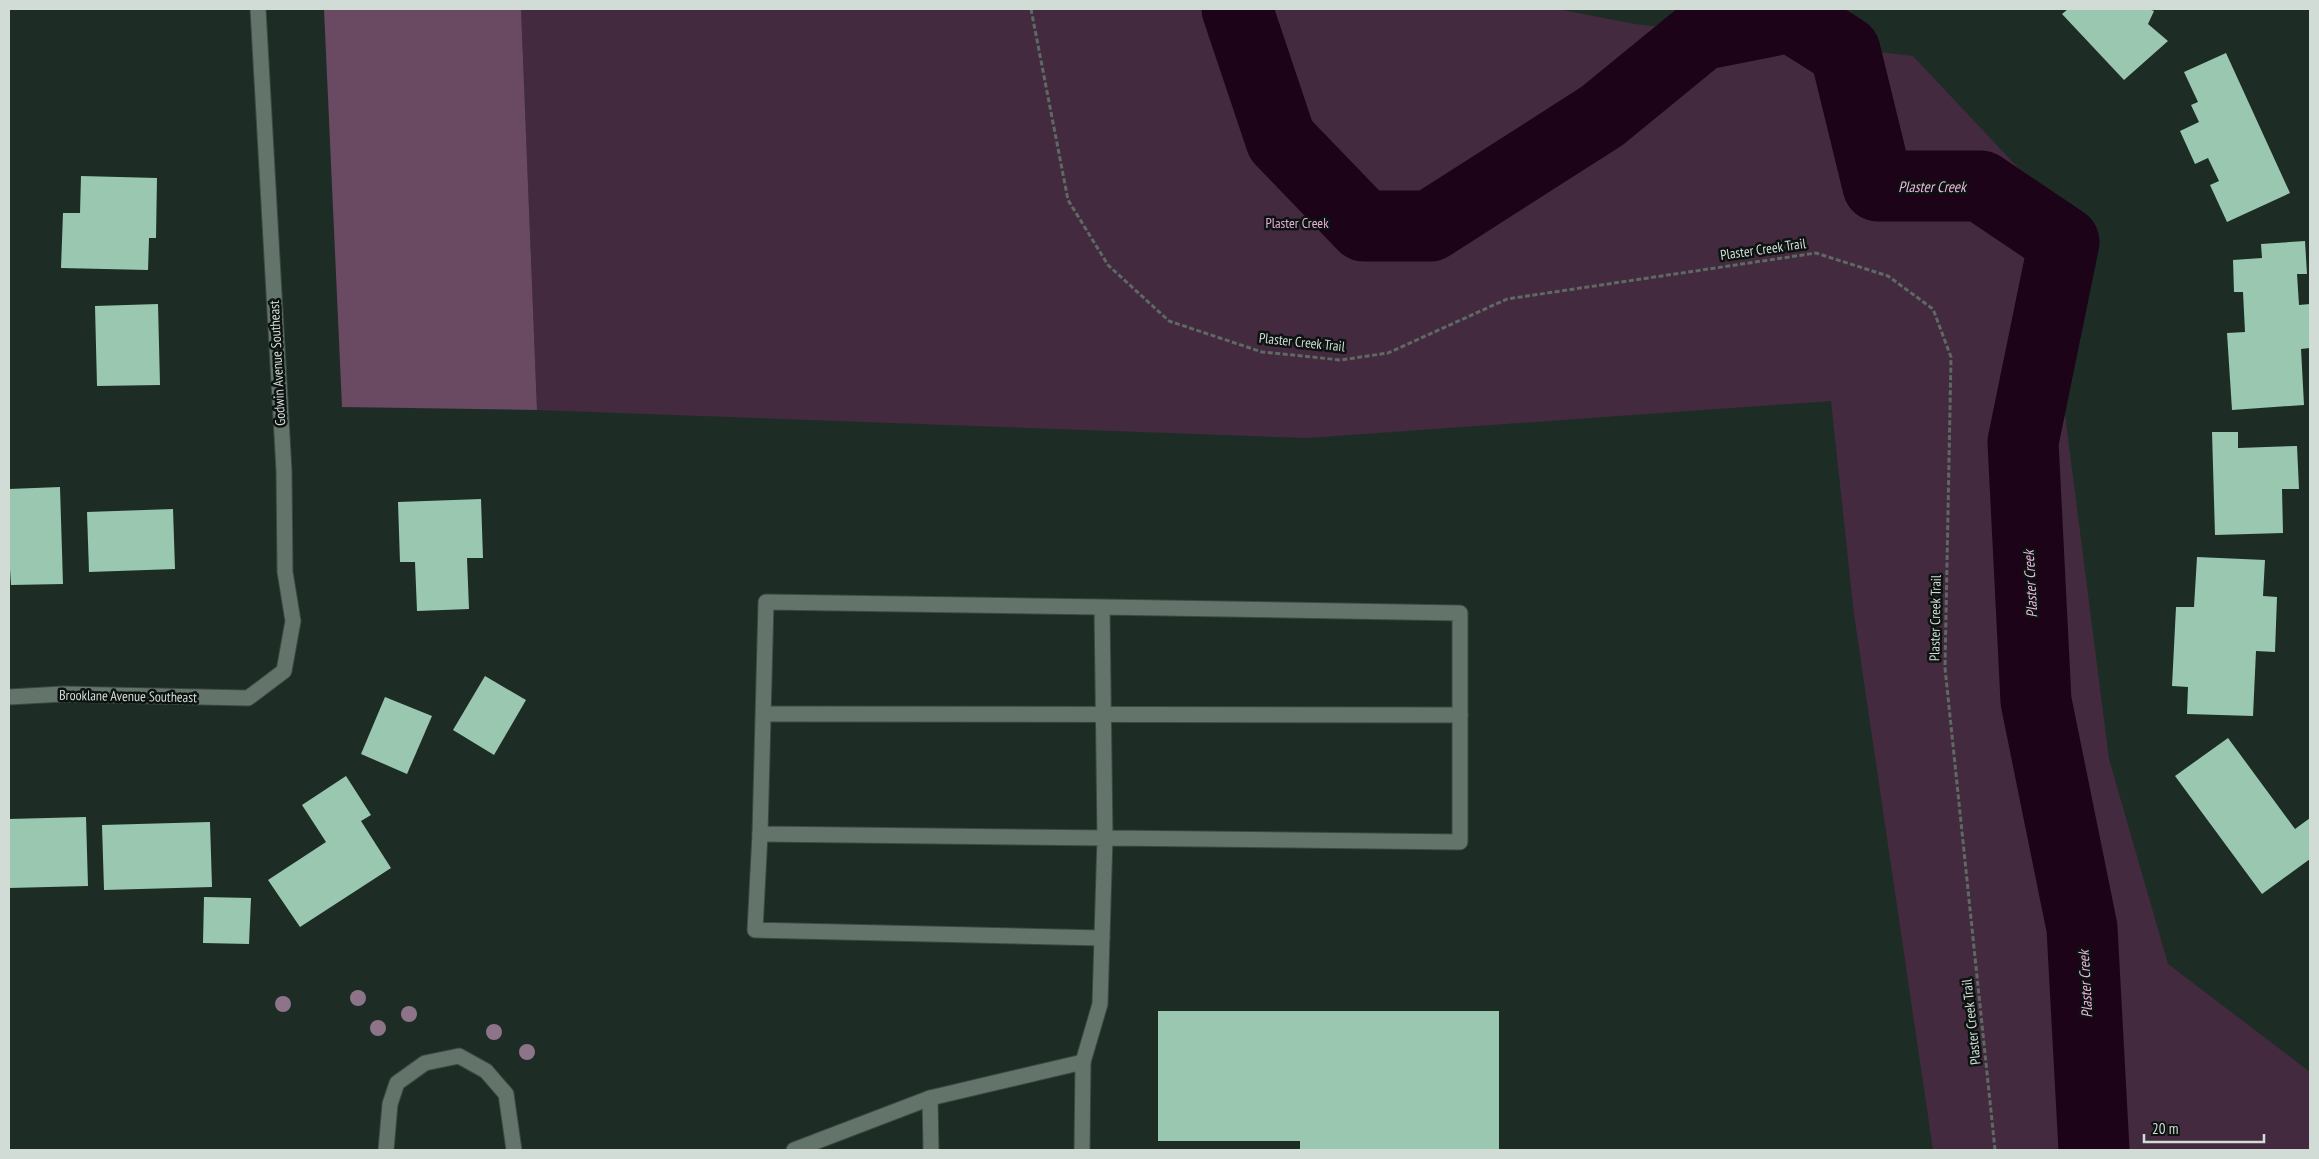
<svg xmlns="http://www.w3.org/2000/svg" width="2319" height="1159" font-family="'PT Sans Narrow',sans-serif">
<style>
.green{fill:#442a3e}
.forest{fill:#6a4962}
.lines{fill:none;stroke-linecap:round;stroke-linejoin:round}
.river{stroke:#1c0318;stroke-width:71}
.building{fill:#9ac7b0}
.minor-casing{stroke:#3b4942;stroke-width:17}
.path{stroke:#5c6a63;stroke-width:3;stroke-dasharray:5 2.5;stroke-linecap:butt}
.minor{stroke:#63756b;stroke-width:15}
.tree{fill:#8d7489}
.labels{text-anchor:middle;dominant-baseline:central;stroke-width:5;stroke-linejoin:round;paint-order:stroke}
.park-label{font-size:14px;fill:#e8aeda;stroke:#0c1310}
.street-label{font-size:14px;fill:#d2dcd7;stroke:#0c1310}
.water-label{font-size:15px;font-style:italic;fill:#eeb4e0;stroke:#0c1310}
</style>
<rect width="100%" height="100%" fill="#1d2d25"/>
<polygon class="green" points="521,9 1557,9 1635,24 1913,56 2036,187 2109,759 2168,964 2310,1072 2310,1150 1933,1150 1854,614 1831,401 1307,438 537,410"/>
<polygon class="forest" points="324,9 521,9 537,410 342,407"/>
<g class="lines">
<polyline class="river" points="1237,9 1281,140 1364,226 1430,226 1602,116 1701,35 1791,17 1845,51 1878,186 1981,186 2064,242 2023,442 2036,701 2082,928 2094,1150"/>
</g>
<g class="building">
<polygon points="2068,9 2149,9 2154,11 2148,24 2168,41 2124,80 2062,14"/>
<polygon points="2226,53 2290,193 2227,222 2210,185 2219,181 2208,158 2195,164 2180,131 2199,122 2191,105 2198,102 2184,72"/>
<polygon points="81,176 157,178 156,238 149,238 148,270 61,268 63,213 80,213"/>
<polygon points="2305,241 2307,274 2297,274 2299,305 2310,304 2310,348 2301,349 2304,405 2232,410 2227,333 2245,332 2243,292 2234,292 2233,260 2262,258 2261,244"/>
<polygon points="158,304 160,385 97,386 95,306"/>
<polygon points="2212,432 2238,432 2238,448 2297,446 2299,489 2282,489 2283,533 2215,535"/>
<polygon points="60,487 63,584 11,585 9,553 9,489"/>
<polygon points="481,499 483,558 467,558 469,609 417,611 415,562 400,562 398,502"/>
<polygon points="173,509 175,569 89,572 87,512"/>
<polygon points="2197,557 2265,560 2263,596 2277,597 2275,652 2256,651 2253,716 2187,714 2188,687 2172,686 2176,607 2194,607"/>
<polygon points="485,676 526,700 494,755 453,730"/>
<polygon points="385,697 432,716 407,774 361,754"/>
<polygon points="2228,738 2295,829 2310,818 2310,859 2262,894 2175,776"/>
<polygon points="346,776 371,815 361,821 391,868 300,927 268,880 326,842 302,805"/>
<polygon points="86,817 88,886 9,888 9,819"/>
<polygon points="210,822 212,887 104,890 102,825"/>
<polygon points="204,897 251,898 249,944 203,943"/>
<polygon points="1158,1011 1499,1011 1499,1150 1300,1150 1300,1141 1158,1141"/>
</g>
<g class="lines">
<g class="minor-casing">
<g id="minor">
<polyline points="9,697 63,694 248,698 284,671 293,621 285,572 284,471 258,9"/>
<polyline points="764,714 1460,715"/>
<polyline points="760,834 755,930 1102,938"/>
<polyline points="1083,1062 1100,1004 1105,837 1102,607 1460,613 1460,842 760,834 766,602 1102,607"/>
<polyline points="930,1098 931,1150"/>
<polyline points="386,1150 390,1104 397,1083 425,1063 459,1056 486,1071 506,1094 514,1150"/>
<polyline points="794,1150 930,1098 1083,1062 1082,1150"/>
</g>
</g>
<polyline class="path" points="1031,9 1068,200 1108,265 1169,321 1262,352 1341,360 1388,353 1507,299 1816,253 1888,276 1933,309 1951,357 1945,668 1995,1150"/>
<use href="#minor" class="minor"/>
</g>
<g class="tree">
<circle cx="358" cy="998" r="8"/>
<circle cx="283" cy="1004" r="8"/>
<circle cx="409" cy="1014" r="8"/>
<circle cx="378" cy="1028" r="8"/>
<circle cx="494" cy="1032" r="8"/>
<circle cx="527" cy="1052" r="8"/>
</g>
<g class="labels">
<g class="park-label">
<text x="1297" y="223">Plaster Creek</text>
</g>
<g class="street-label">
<text transform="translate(1763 249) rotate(-8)">Plaster Creek Trail</text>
<text transform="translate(1302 342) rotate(6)">Plaster Creek Trail</text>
<text transform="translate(277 363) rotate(-93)">Godwin Avenue Southeast</text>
<text transform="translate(1935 618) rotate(-89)">Plaster Creek Trail</text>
<text transform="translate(128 696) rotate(1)">Brooklane Avenue Southeast</text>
<text transform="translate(1971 1022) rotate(-96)">Plaster Creek Trail</text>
</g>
<g class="water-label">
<text x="1932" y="186">Plaster Creek</text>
<text transform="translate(2030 584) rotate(-93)">Plaster Creek</text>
<text transform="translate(2085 984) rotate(-93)">Plaster Creek</text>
</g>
</g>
<rect width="2319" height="1159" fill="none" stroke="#d2dcd7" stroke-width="20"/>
<path d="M2144 1134v8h120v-8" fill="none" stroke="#d2dcd7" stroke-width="2.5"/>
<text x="2152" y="1134" font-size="15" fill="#d2dcd7" stroke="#0c1310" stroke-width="4" paint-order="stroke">20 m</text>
</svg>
